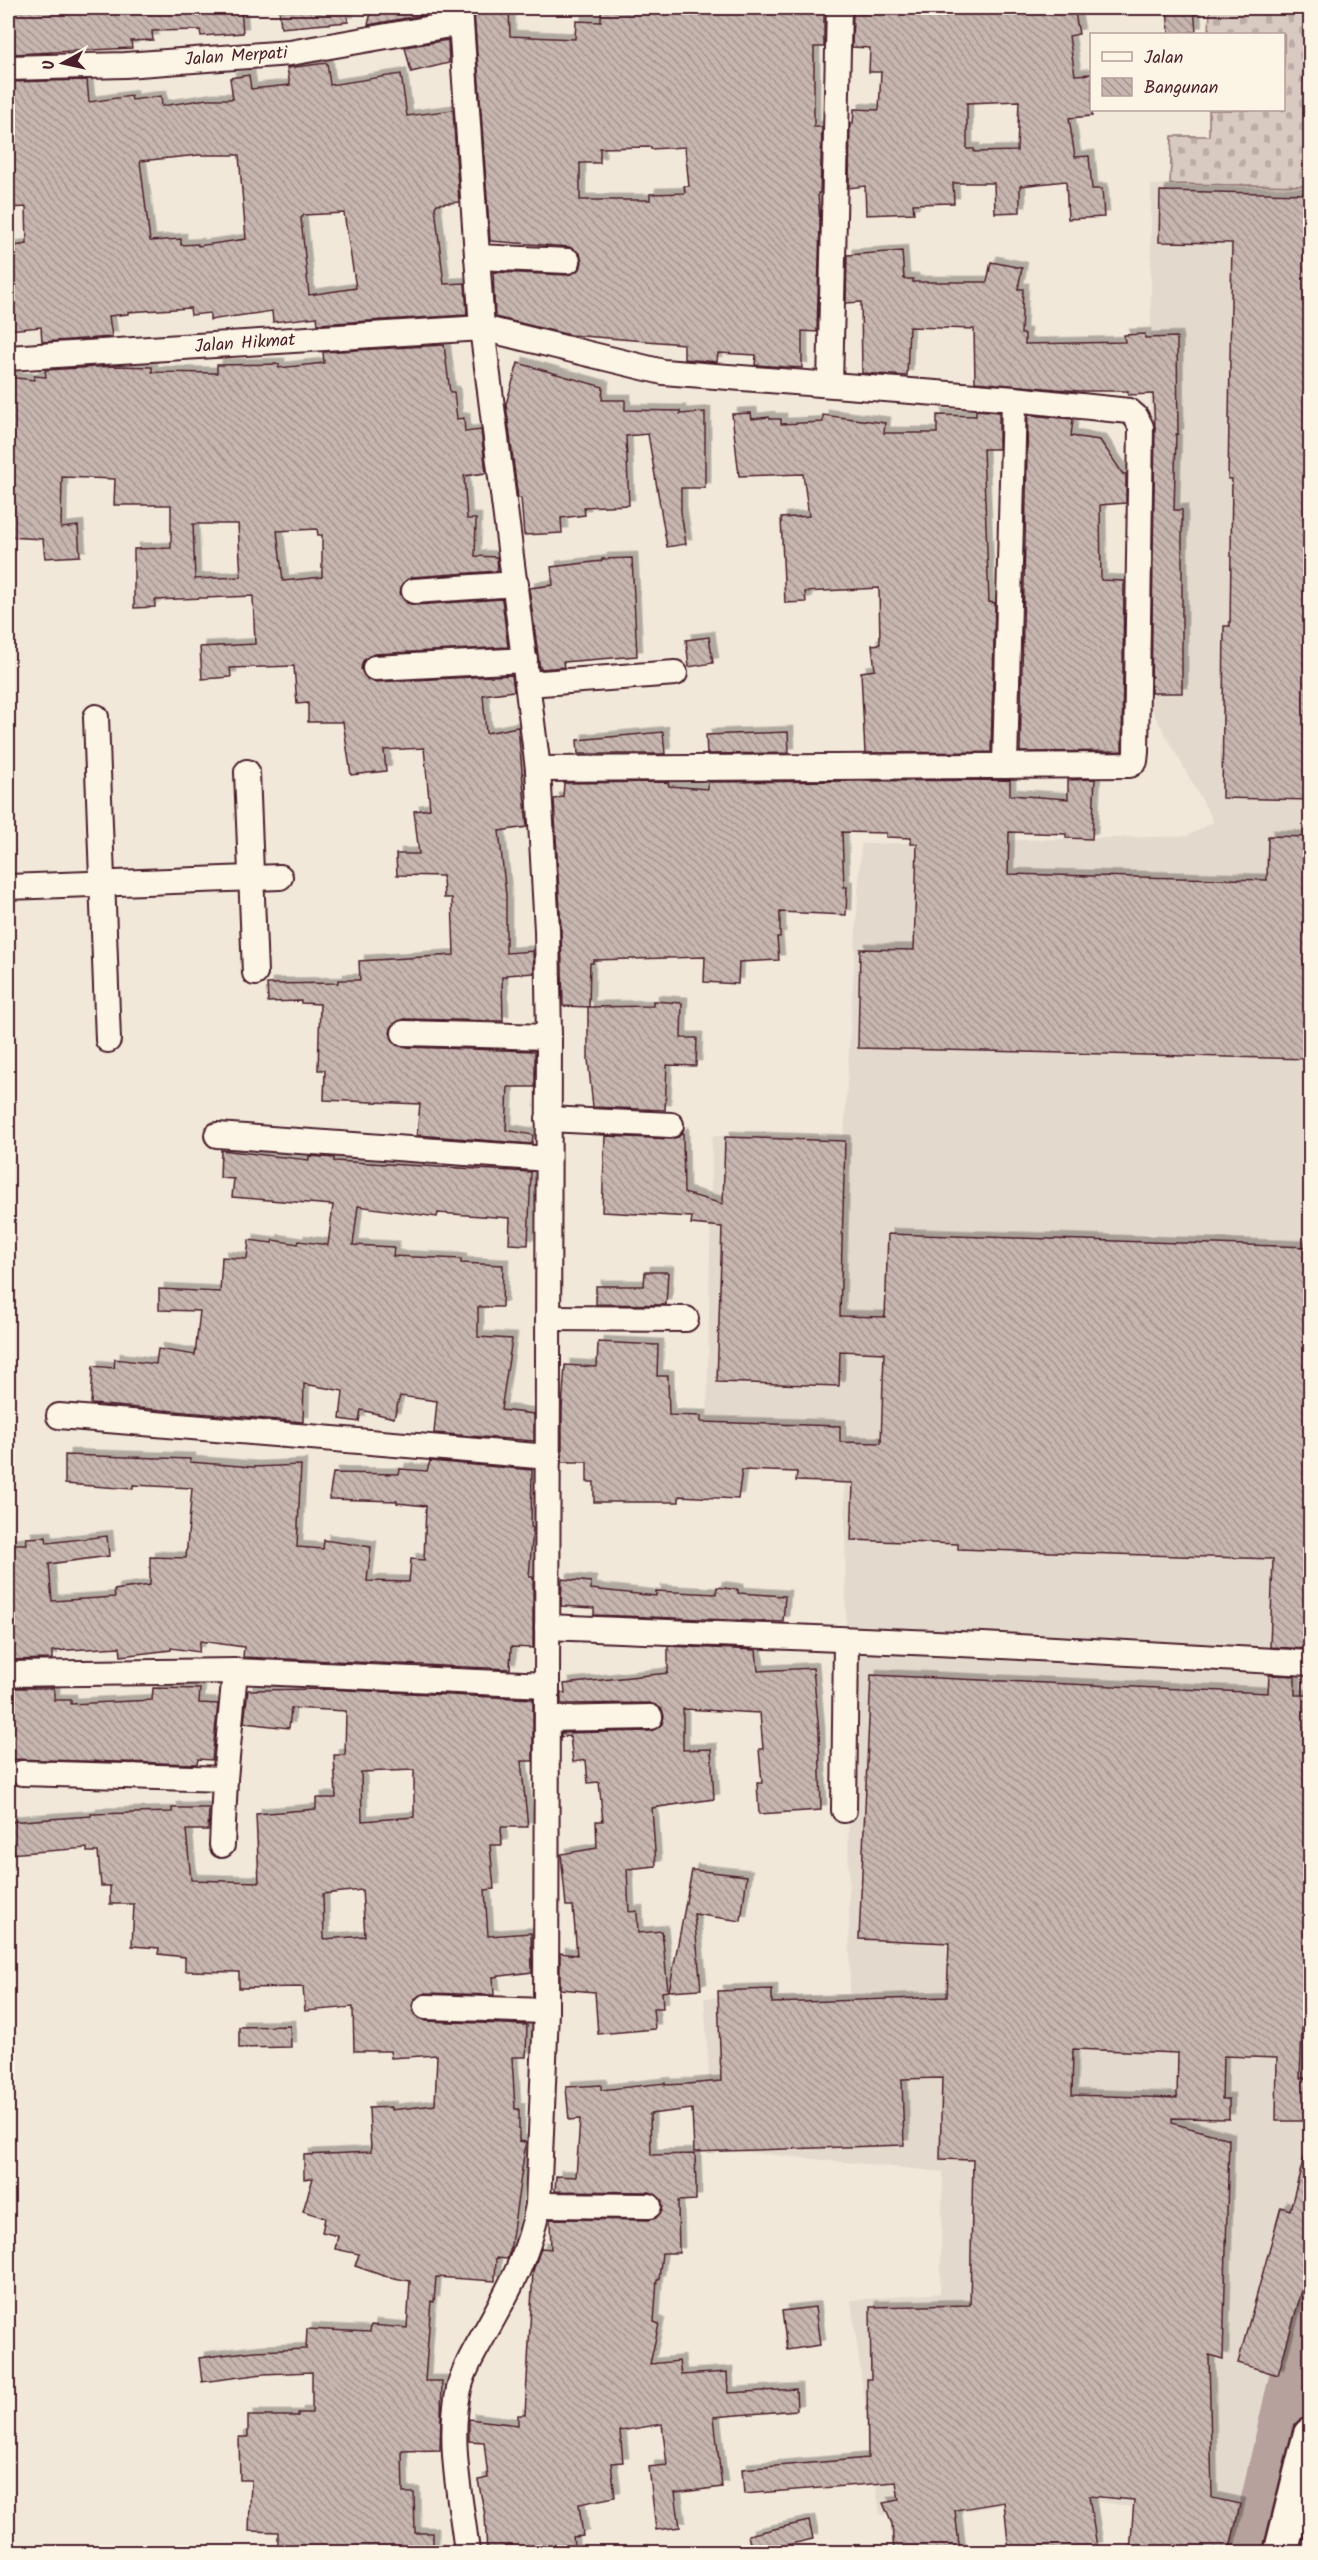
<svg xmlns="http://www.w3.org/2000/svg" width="1318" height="2560" font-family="Kalam,sans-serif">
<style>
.built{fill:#e4d9cd}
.cemetery{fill:url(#cemetery-stones);stroke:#917476;stroke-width:1.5}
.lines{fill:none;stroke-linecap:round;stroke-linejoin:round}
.river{stroke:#b6a19c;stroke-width:44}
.building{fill:url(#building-back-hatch);stroke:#4a1f2b;stroke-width:1.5;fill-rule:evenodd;filter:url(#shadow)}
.street-casing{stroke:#4a1f2b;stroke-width:28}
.secondary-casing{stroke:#4a1f2b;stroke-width:38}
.street{stroke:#fcf5e5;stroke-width:24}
.secondary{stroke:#fcf5e5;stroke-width:33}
.labels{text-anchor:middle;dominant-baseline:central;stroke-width:4.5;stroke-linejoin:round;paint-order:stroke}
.street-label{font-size:18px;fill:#4a1f2b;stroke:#fcf5e5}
</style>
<defs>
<pattern id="cemetery-stones" width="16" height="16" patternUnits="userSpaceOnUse" patternTransform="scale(1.5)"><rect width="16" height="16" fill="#d8cac0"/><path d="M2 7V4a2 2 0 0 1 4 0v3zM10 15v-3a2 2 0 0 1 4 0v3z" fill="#bbada5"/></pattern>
<pattern id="building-back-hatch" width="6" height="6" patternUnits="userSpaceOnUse" patternTransform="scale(1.5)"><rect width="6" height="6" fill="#c7b6af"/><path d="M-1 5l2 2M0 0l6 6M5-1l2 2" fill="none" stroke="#a4938f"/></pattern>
<filter id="shadow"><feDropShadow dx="5.5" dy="-5.5" stdDeviation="0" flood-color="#0004"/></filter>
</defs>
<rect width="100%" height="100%" fill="#f1e8da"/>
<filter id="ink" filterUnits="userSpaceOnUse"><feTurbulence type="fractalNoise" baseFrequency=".0167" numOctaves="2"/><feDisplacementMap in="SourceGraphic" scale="12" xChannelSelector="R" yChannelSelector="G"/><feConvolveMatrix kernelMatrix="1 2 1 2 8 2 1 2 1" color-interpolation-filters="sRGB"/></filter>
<g filter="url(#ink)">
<polygon class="built" points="1170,184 1310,186 1310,2535 1056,2495 969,2511 880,2515 851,2300 940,2293 943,2172 714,2149 704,1998 850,1994 844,1428 707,1423 712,1136 844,1136 861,844 1187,836 1214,822 1150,707 1151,185"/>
<polygon class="cemetery" points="1210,8 1310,8 1310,186 1170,184 1172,136 1209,136 1209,110 1284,110 1284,34 1209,34"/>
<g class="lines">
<polyline class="river" points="1251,2552 1310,2296"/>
</g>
<g class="building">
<polygon points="9,8 241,8 243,33 201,36 200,30 152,31 153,40 131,41 132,48 14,54"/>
<polygon points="279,8 347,8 348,22 281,28"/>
<polygon points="372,8 441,8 441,12 445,11 368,25"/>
<path d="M509 8 510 36 575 39 576 21 601 22V8H824V47H814V127H822L820 193H818L820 223 817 332 802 331V368L755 365 756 355 718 353 717 362 684 359V344L570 335 495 317 493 272 568 275 580 269 582 262 580 254 569 247 490 241 474 10ZM651 147V149L685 147 689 186H684L685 193 650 194V200H580V163H600V148Z"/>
<path d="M865 8H1074L1079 34 1069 36 1075 75 1092 74V116L1069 118 1075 157 1089 156 1092 189H1102L1104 217 1068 219 1066 181 1020 186V212L995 213 994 183H953L954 203 913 204 914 213 866 215 865 186 849 188 850 124H853L854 109 879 110 881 72H869L870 48 852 47 853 13 865 14ZM1019 101 1017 151 974 152V149H967V103Z"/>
<polygon points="1167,8 1194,8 1196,32 1169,34"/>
<polygon points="448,40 449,63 411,72 405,47"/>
<path d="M327 63 330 85 401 74 407 116 453 110 459 202 437 204 435 207 444 284 465 283 467 315 318 324 317 317 273 322 272 311 210 320V313L191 315 190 308 128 312V314L109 316 112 337 42 342 41 327 8 330V247L27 244 26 207 10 208 8 82 87 80 89 102 131 96 132 100 161 96 162 106 207 99H233L230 78 249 75 251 89 290 85 287 68ZM199 155H239L246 239 198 246V244L181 245V239L150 241 140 161ZM344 213 356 288 309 295 301 218 304 215Z"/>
<polygon points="1160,191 1311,194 1311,800 1222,798 1224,626 1230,626 1232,479 1228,479 1232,243 1159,242"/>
<polygon points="902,251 904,279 913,279 913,282 987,282 991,262 1022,268 1018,289 1023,289 1021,334 1025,334 1025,344 1125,342 1124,335 1145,334 1145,338 1177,337 1178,434 1176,434 1174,510 1182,510 1182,693 1151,693 1155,427 1153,394 1128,395 1128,391 1079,391 975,382 974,329 909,327 907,376 862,373 861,302 846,303 847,255"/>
<path d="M444 345 450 392H454L457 419 464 418 465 432 481 430 486 473 464 476 467 519H476L475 556 497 557 498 571 412 577 402 584 400 593 407 603 415 605 502 599 508 647 374 654 363 661 361 669 368 680 376 682 512 675 514 691 483 695 486 733 518 727 527 827 499 831 506 895V953L533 951 534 973 506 975V977H502L503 1021 404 1019 392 1025 390 1033 396 1045 404 1047 535 1051V1087H508L506 1130 533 1135 532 1144 417 1135 420 1104 324 1100 325 1070H318L320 1004 301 1003V1001L268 1002 267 984 338 983V980H360L359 961 454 955 452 898H444L443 876 397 875 396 854H419L414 811 430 809 424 748 384 750 386 771 351 775 343 722H308V703L297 704 294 666 230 668 231 677 202 679 200 647 255 644 253 596 155 600V607L134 608V549L171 548V505H114L115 479 62 477 61 528 78 526 80 556 45 558 43 539 8 537V377L34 380V376L46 377 45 370 115 366 152 367V372L217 373V365L279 364V368L324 363 323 352ZM193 524H238L241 577 195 579ZM317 529 318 535H322V577L283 581 277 531Z"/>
<polygon points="518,363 603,387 602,400 625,400 625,410 680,411 680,414 705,412 705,488 681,488 681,512 686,544 667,547 648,434 626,436 629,505 584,507 585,515 561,518 562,533 524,535 521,498 518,498 506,404"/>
<polygon points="976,410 999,412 999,449 983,449 989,602 995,603 991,752 865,753 861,672 875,670 872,645 880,644 879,588 805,592 806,602 785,603 781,518 809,516 803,474 739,476 732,414 751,413 752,419 769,417 770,419 781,419 781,424 823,422 823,415 885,423 884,433 937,433 937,415 976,416"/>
<polygon points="1028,415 1073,419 1071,436 1100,440 1123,474 1126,474 1126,503 1100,505 1101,580 1124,581 1122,751 1020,752"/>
<polygon points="632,558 637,656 563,662 564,667 540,669 529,588 553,585 551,567 602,561 602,559"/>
<polygon points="709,637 713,663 689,667 686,640"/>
<polygon points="663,732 665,754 578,754 577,740"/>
<polygon points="788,732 789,753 707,754 706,735"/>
<polygon points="1095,779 1092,839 1066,838 1066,834 1009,832 1008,874 1267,880 1268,836 1311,837 1311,1059 858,1048 860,949 914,950 917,844 911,844 911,838 886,837 886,833 842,832 844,887 847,887 846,915 780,912 780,937 777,937 779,960 739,962 738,984 704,982 705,957 593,960 593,963 590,963 589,1007 563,1006 561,930 554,799 563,797 564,783 668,782 669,786 708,789 708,782 1010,780 1010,795 1068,799 1068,780"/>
<polygon points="653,1001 682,1003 681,1038 697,1038 696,1066 667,1065 665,1110 593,1107 588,1059 588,1007 653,1006"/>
<polygon points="683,1133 684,1193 723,1204 725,1137 845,1141 840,1316 885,1317 888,1234 1311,1247 1311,1649 1270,1647 1273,1559 958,1549 958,1544 851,1540 853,1483 796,1481 797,1472 742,1470 738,1499 679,1496 679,1502 594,1502 594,1482 587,1482 587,1462 562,1462 562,1409 565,1365 597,1367 598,1342 658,1345 657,1376 668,1376 669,1415 701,1416 701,1422 840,1426 840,1442 881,1443 884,1353 840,1351 839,1386 717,1382 722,1227 691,1224 692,1217 602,1212 605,1136 670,1139 678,1137"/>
<polygon points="221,1150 309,1160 309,1156 334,1158 334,1161 531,1172 528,1245 509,1244 510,1218 438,1213 437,1217 358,1206 353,1245 394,1247 393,1256 461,1259 461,1263 503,1265 502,1307 478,1307 478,1337 512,1339 501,1410 534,1414 534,1441 434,1433 437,1401 400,1396 394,1418 361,1410 359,1422 340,1419 343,1391 304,1384 303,1422 91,1404 93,1366 114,1368 115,1359 156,1364 158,1349 195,1355 200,1311 159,1310 159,1289 220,1292 222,1257 247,1259 249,1240 272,1243 273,1240 298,1244 299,1241 328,1245 333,1205 232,1197 234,1179 220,1178"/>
<polygon points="645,1272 668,1272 666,1305 596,1304 596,1286 644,1286"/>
<polygon points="65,1455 190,1459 190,1462 253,1467 301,1465 297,1547 323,1549 324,1540 371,1547 367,1581 409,1582 411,1559 424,1560 426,1506 397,1503 397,1501 329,1499 333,1473 399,1474 400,1469 427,1471 430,1461 532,1470 531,1527 533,1528 529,1577 533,1577 533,1648 511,1647 510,1669 243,1657 244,1647 200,1641 199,1652 171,1648 171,1650 121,1656 120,1647 52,1651 52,1659 8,1660 8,1544 27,1544 26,1538 46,1537 47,1543 107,1536 109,1556 49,1564 52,1601 115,1597 114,1590 150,1585 150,1557 186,1558 192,1488 133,1485 133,1489 65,1484"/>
<polygon points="562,1579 591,1582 591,1589 656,1596 656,1591 716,1594 717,1587 738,1590 738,1593 785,1596 783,1622 594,1615 594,1608 561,1606"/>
<polygon points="668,1646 756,1650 758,1671 813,1668 819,1732 821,1810 759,1814 757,1783 762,1783 759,1749 763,1749 760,1713 683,1709 683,1750 711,1749 714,1799 652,1808 656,1866 627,1869 629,1912 637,1911 638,1933 662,1931 668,1991 662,1992 663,2008 653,2008 655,2029 598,2034 595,1992 560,1989 560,1953 577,1955 573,1906 566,1906 561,1854 597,1848 596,1821 603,1821 599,1782 588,1783 586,1760 573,1762 570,1736 561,1737 561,1733 651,1731 662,1724 664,1716 662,1709 650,1703 561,1704 561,1693 565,1693 564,1684 668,1673"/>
<path d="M871 1675 1268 1693 1269 1675 1295 1676V1695H1311V1960H1305L1300 2078H1311V2121H1276L1277 2058 1223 2056 1222 2099H1229V2119L1172 2118V2123L1229 2139 1223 2359 1209 2355 1212 2498 1240 2504 1229 2553H1130L1134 2500 1089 2496 1097 2547 1063 2553H1009L1004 2502 955 2510 960 2553H894L892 2524 883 2503 899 2500 896 2482 744 2494 742 2469 868 2458 867 2379H871L870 2307 970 2305 973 2160 940 2159 942 2078 902 2079 904 2145 694 2152 692 2109 650 2114 651 2155 695 2154 696 2184V2200L678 2201 679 2253H662L659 2280H657L654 2322 659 2324 650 2364 679 2361 681 2375 727 2372 728 2393 796 2389 797 2410 714 2417 722 2487 675 2493 680 2527 656 2530 649 2467 667 2465 662 2424 620 2431 623 2462 611 2463 615 2497 579 2504 583 2536 573 2537 575 2553H487L485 2515 478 2480 488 2478 484 2442 469 2441V2419L518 2425V2415H525L533 2271 541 2248 551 2249 550 2219 649 2220 656 2218 663 2207 661 2199 650 2192 555 2191 556 2176 576 2177 580 2119 569 2120 566 2087 601 2085V2090L665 2083V2085L687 2084 721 2081 718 1991 772 1989V2003L947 1997 949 1943 859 1939ZM1073 2049 1178 2053 1177 2098 1072 2095Z"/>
<polygon points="8,1688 54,1688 54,1700 71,1700 71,1704 152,1700 153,1688 200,1689 199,1703 218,1704 212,1760 198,1759 197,1764 8,1759"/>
<path d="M326 1689 533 1699V1761H521L528 1827H501L502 1845H490L494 1889 485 1890 488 1936 531 1933 532 1972 493 1977 494 1995 426 1993 414 1999 412 2006 414 2014 425 2021 527 2025 526 2057H512L515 2109H519V2141L526 2142 510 2251 507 2259 496 2258 495 2281 436 2277 434 2302 431 2301 425 2381H442L440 2450 402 2451 403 2493H414L415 2533H433V2553H278V2532L249 2531 251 2480H240L239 2437H248V2416H298V2413H312V2372L263 2374 202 2382 199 2358 254 2351 306 2349 307 2329 370 2332 371 2325 407 2328 410 2281 384 2276 355 2266 359 2254 335 2249 338 2236 322 2232 325 2218 303 2211 313 2178 304 2179V2155L371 2152 369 2108 391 2107V2110L435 2105 437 2055 391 2058 390 2051H354L353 2007 305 2011 303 1987 239 1988V1972L185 1971V1957L158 1954 159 1948 132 1946 134 1904H110V1886H101L98 1852H87V1848L8 1854V1822L91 1816V1814L172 1812V1808H209L208 1830H186L191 1880 259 1882 256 1814 316 1809V1798H336L334 1755H345L346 1711 291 1708 289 1728 244 1723 248 1690ZM414 1770V1817L362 1821 361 1772ZM362 1890 365 1936 324 1939 323 1894Z"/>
<polygon points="692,1870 747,1876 741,1921 694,1914 701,1989 669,1991"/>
<polygon points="290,2026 291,2047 239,2048 239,2027"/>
<polygon points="1304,2157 1311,2157 1311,2258 1278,2375 1238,2363 1281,2207 1290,2210"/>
<polygon points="815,2307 820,2345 787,2350 782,2311"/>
<polygon points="809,2521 813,2539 752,2553 748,2535"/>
</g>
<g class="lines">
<g class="street-casing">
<g id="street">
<path d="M460 8 482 328 538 769 547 930 549 1037 546 2011 538 2205C530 2252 509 2290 486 2331 476 2349 464 2368 459 2389 447 2441 461 2500 467 2552"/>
<polyline points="8,68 125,65 290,53 461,23"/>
<polyline points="477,257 568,261"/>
<polyline points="8,358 482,328 663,372 1014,399 1129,411 1136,417 1141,427 1136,752 1135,761 1130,765 538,769"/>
<polyline points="830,384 839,8"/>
<polyline points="414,591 516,584"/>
<polyline points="375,668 525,660"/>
<polyline points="528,684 675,673"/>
<polyline points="96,717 108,1040"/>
<polyline points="1005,766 1014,399"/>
<polyline points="247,772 255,973"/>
<polyline points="8,887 280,877"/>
<polyline points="404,1033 549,1037"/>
<polyline points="548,1119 671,1125"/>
<polyline points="217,1135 548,1159"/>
<polyline points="548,1318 686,1319"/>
<polyline points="59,1416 549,1457"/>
<polyline points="547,1627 983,1645 1310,1663"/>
<polyline points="8,1674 235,1671 547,1685"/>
<polyline points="547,1719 650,1717"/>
<polyline points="22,1773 225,1779"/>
<polyline points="844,1810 846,1641"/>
<polyline points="222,1845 225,1779 235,1671"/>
<polyline points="426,2007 546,2011"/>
<polyline points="538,2205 649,2206"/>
</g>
</g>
<g class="secondary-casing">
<polyline id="secondary" points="1281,2552 1310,2435"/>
</g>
<use href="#street" class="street"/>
<use href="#secondary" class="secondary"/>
</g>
</g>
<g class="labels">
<g class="street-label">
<text transform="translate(236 57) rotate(-4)">Jalan Merpati</text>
<text transform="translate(245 344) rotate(-4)">Jalan Hikmat</text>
</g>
</g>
<rect width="1318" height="2560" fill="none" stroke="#fcf5e5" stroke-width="30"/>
<rect x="15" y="15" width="1288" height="2530" fill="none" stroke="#4a1f2b" stroke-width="2" filter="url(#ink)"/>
<rect x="1090" y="33" width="195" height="78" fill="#fcf5e5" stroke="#b59f9b" stroke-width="1.5"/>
<rect x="1102" y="52" width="30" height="9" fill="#fcf5e5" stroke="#b59f9b" stroke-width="1.5"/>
<text x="1144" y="63" font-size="18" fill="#4a1f2b">Jalan</text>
<rect x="1102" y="78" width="30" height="18" fill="url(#building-back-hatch)" stroke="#b59f9b" stroke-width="1.5"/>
<text x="1144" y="93" font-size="18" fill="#4a1f2b">Bangunan</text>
<g transform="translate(63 63) rotate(262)" stroke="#fcf5e5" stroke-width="4.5" paint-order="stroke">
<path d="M0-4.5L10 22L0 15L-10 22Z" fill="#4a1f2b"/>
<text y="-9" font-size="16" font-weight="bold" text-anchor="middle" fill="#4a1f2b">U</text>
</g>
</svg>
